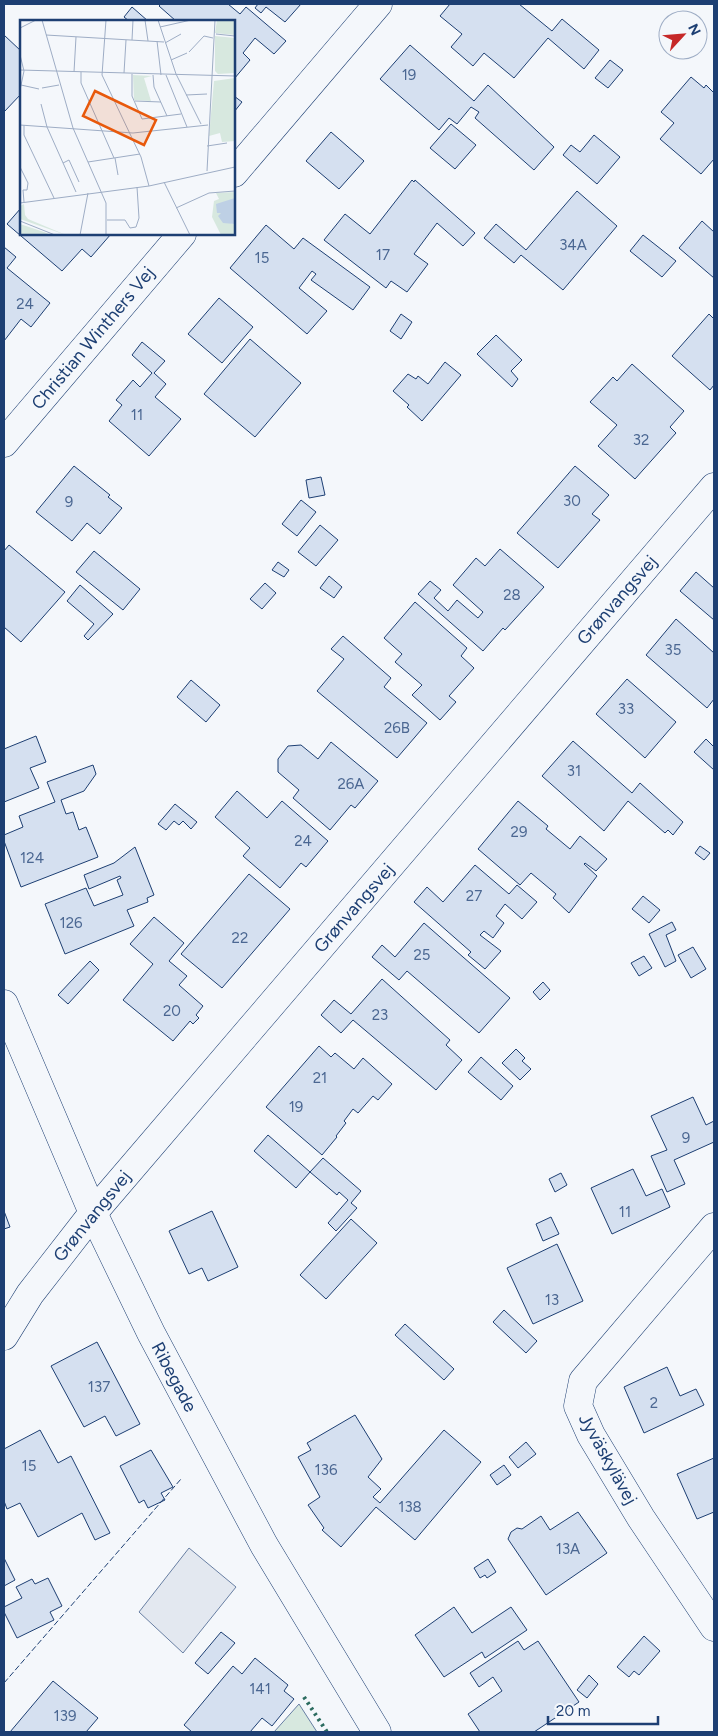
<svg xmlns="http://www.w3.org/2000/svg" width="718" height="1736" font-family="Figtree,sans-serif">
<style>
.green{fill:#d7e8df;stroke:#687fa3}
.parking{fill:#e3e8f0;stroke:#687fa3}
.building{fill:#d5e0f0;stroke:#1d3f73}
.lines{fill:none;stroke-linecap:round;stroke-linejoin:round}
.minor-casing{stroke:#1d3f73;stroke-width:29}
.minor{stroke:#f4f7fb;stroke-width:28}
.hedge{stroke:#2c6c60;stroke-width:4;stroke-dasharray:2.5 4;stroke-linecap:butt}
.fence{stroke:#1d3f73;stroke-width:1;stroke-dasharray:6 2.5;stroke-linecap:butt}
.labels{text-anchor:middle;dominant-baseline:central;stroke-width:4;stroke-linejoin:round;paint-order:stroke}
.number-label{font-size:15px;fill:#4b6792}
.street-label{font-size:18px;fill:#1d3f73;stroke:#f4f7fb}
.inset-road{fill:none;stroke:#9eadc5;stroke-width:1}
.view{fill:#e8590c;fill-opacity:0.15;stroke:#e8590c;stroke-width:2.5}
.inset-edge{fill:none;stroke:#1d3f73;stroke-width:2.5}
</style>
<rect width="100%" height="100%" fill="#f4f7fb"/>
<polygon class="green" points="299,1704 317,1732 274,1732"/>
<polygon class="parking" points="189,1548 236,1587 183,1653 139,1612"/>
<g class="building">
<polygon points="161,4 228,4 240,14 246,7 286,41 274,54 255,38 243,53 250,60 234,79 234,21 176,21 159,6"/>
<polygon points="258,4 301,4 285,22 266,7 261,13 255,8"/>
<polygon points="450,4 519,4 552,31 562,19 599,50 584,69 548,38 514,78 484,53 473,66 451,47 462,34 440,16"/>
<polygon points="132,7 148,21 129,21 124,17"/>
<polygon points="4,35 21,51 21,94 4,112"/>
<polygon points="410,45 474,101 488,85 554,147 534,170 475,118 479,112 471,107 457,124 449,118 439,130 380,79"/>
<polygon points="610,60 623,70 608,88 595,78"/>
<polygon points="691,77 704,88 706,85 714,93 714,159 701,174 660,139 674,123 661,112"/>
<polygon points="234,96 242,102 234,112"/>
<polygon points="451,124 476,145 455,169 430,148"/>
<polygon points="331,132 364,161 339,189 306,161"/>
<polygon points="594,135 620,157 597,184 563,155 571,145 580,152"/>
<polygon points="412,180 414,182 415,180 475,233 463,246 437,223 414,254 428,264 407,292 391,281 386,288 324,240 345,214 370,234"/>
<polygon points="577,191 617,226 563,290 521,255 514,263 484,238 496,224 526,250"/>
<polygon points="21,208 21,234 111,234 91,257 82,249 62,271 7,224"/>
<polygon points="702,221 714,232 714,278 679,248"/>
<polygon points="266,225 294,249 303,238 370,287 353,310 311,280 316,274 312,271 299,288 327,311 307,334 230,268"/>
<polygon points="643,235 676,261 662,277 630,251"/>
<polygon points="4,247 16,257 7,268 50,303 31,327 21,319 4,341"/>
<polygon points="219,298 253,327 222,363 188,334"/>
<polygon points="401,314 412,322 401,339 390,331"/>
<polygon points="709,314 714,319 714,385 710,390 672,356"/>
<polygon points="496,335 522,360 511,371 518,379 512,387 477,354"/>
<polygon points="250,339 301,383 255,437 204,394"/>
<polygon points="142,342 165,361 154,373 166,384 155,397 181,419 149,456 109,421 122,405 116,400 133,380 140,387 152,373 132,355"/>
<polygon points="445,362 461,375 422,421 407,407 409,405 393,391 408,374 416,379 418,376 428,384"/>
<polygon points="632,364 684,411 670,427 676,433 635,479 598,446 617,425 590,402 613,377 617,381"/>
<polygon points="74,466 110,495 108,497 122,508 100,534 87,523 72,541 36,512"/>
<polygon points="575,466 609,495 592,514 600,520 558,568 517,533"/>
<polygon points="321,477 325,495 309,498 306,480"/>
<polygon points="301,500 316,512 297,536 282,524"/>
<polygon points="320,525 338,540 316,566 298,552"/>
<polygon points="9,545 65,592 21,642 4,627 4,551"/>
<polygon points="500,549 544,587 505,630 503,628 483,651 418,594 430,581 441,590 434,598 448,611 457,600 478,618 483,612 453,585 476,558 485,566"/>
<polygon points="94,551 140,589 123,610 76,572"/>
<polygon points="278,562 289,570 284,577 272,570"/>
<polygon points="696,572 714,588 714,620 680,591"/>
<polygon points="329,576 342,587 334,598 320,588"/>
<polygon points="265,583 276,593 262,609 250,599"/>
<polygon points="80,585 113,614 88,640 84,636 94,624 67,601"/>
<polygon points="415,602 467,648 461,656 474,668 449,696 456,702 440,720 412,695 422,685 395,662 402,654 384,638"/>
<polygon points="676,619 714,653 714,699 707,708 646,655"/>
<polygon points="343,636 391,678 384,687 427,723 397,758 317,691 344,659 331,649"/>
<polygon points="627,679 676,722 645,758 596,714"/>
<polygon points="191,680 220,705 206,722 177,697"/>
<polygon points="36,736 46,762 30,768 39,788 4,802 4,749"/>
<polygon points="706,739 714,747 714,770 694,752"/>
<polygon points="573,741 632,793 640,783 683,822 673,835 668,830 665,833 628,801 604,831 542,776"/>
<polygon points="331,742 378,781 355,808 351,805 330,830 293,798 299,790 278,772 278,759 288,746 301,745 318,759"/>
<polygon points="93,765 96,774 84,791 61,800 66,814 73,812 79,830 86,827 98,857 21,887 4,841 4,835 23,827 19,816 55,802 47,782"/>
<polygon points="237,791 267,818 282,801 328,841 306,867 301,863 280,888 243,856 250,848 215,817"/>
<polygon points="518,801 548,826 546,829 570,849 580,836 607,859 596,871 585,863 584,864 597,876 569,913 553,898 556,894 531,873 520,885 478,849"/>
<polygon points="175,804 197,822 191,829 183,821 179,825 174,821 166,830 158,824"/>
<polygon points="700,846 710,853 704,860 695,853"/>
<polygon points="135,847 154,895 147,898 148,902 127,910 134,926 65,954 45,904 86,888 94,906 123,895 117,880 121,878 120,876 89,889 84,875 114,863"/>
<polygon points="475,865 509,894 517,885 537,902 522,919 505,904 496,916 504,923 493,938 484,931 480,935 501,951 485,969 468,955 471,952 414,902 427,887 443,902"/>
<polygon points="249,874 290,909 222,988 181,954"/>
<polygon points="643,896 660,910 649,923 632,909"/>
<polygon points="154,917 184,943 169,961 187,976 179,985 203,1006 196,1015 199,1018 193,1024 190,1021 173,1041 123,1000 153,964 130,944"/>
<polygon points="672,922 676,930 666,935 676,961 665,967 649,934"/>
<polygon points="424,923 510,998 479,1033 407,971 399,980 372,957 382,945 395,957"/>
<polygon points="693,947 706,969 691,978 678,955"/>
<polygon points="644,956 652,968 639,976 631,963"/>
<polygon points="90,961 99,970 68,1004 58,995"/>
<polygon points="382,979 450,1040 446,1045 462,1060 436,1090 353,1020 341,1033 321,1015 334,1000 351,1014"/>
<polygon points="543,982 550,990 540,1000 533,992"/>
<polygon points="319,1046 331,1057 335,1053 354,1069 363,1058 392,1084 378,1100 373,1096 358,1113 353,1109 344,1121 346,1123 336,1136 337,1137 322,1155 266,1107"/>
<polygon points="516,1049 525,1058 522,1061 531,1069 520,1080 502,1063"/>
<polygon points="481,1057 513,1086 501,1100 468,1072"/>
<polygon points="693,1097 706,1125 714,1121 714,1142 674,1160 685,1184 667,1192 651,1156 667,1150 651,1116"/>
<polygon points="268,1135 310,1172 296,1188 254,1151"/>
<polygon points="323,1158 361,1191 351,1203 357,1208 336,1231 328,1223 348,1200 339,1192 337,1195 310,1172"/>
<polygon points="633,1169 646,1196 662,1189 670,1207 612,1234 591,1188"/>
<polygon points="561,1173 567,1185 555,1192 549,1179"/>
<polygon points="4,1211 10,1227 4,1229"/>
<polygon points="212,1211 238,1267 208,1281 202,1268 189,1274 169,1231"/>
<polygon points="551,1217 559,1234 543,1241 536,1224"/>
<polygon points="351,1219 377,1243 326,1299 300,1275"/>
<polygon points="557,1244 583,1301 533,1324 507,1268"/>
<polygon points="504,1310 537,1341 526,1353 493,1322"/>
<polygon points="405,1324 454,1369 444,1380 395,1335"/>
<polygon points="97,1342 140,1424 116,1436 105,1416 84,1427 51,1366"/>
<polygon points="667,1367 680,1396 696,1389 704,1405 644,1433 624,1387"/>
<polygon points="355,1415 382,1459 368,1477 381,1489 373,1497 380,1503 444,1430 481,1462 415,1540 376,1507 341,1547 322,1530 324,1528 308,1505 320,1497 298,1457 311,1450 307,1443"/>
<polygon points="40,1430 58,1463 71,1456 110,1533 95,1540 82,1513 38,1537 20,1503 7,1509 4,1501 4,1449"/>
<polygon points="526,1442 536,1454 518,1468 509,1457"/>
<polygon points="151,1450 173,1487 161,1493 165,1500 148,1508 144,1500 139,1503 120,1466"/>
<polygon points="714,1458 714,1512 697,1519 677,1474"/>
<polygon points="504,1465 511,1475 497,1485 490,1475"/>
<polygon points="578,1512 607,1553 546,1595 508,1539 511,1532 517,1528 522,1529 541,1516 550,1530"/>
<polygon points="4,1558 15,1580 4,1586"/>
<polygon points="488,1559 496,1572 487,1578 485,1575 480,1578 474,1568"/>
<polygon points="48,1578 62,1606 50,1612 54,1620 17,1638 4,1612 4,1607 22,1598 16,1587 32,1579 35,1584"/>
<polygon points="454,1607 472,1633 511,1607 527,1630 485,1658 482,1652 444,1677 415,1635"/>
<polygon points="221,1632 235,1643 208,1674 195,1663"/>
<polygon points="644,1636 660,1651 639,1675 634,1671 629,1677 617,1667"/>
<polygon points="518,1641 524,1650 538,1641 579,1702 534,1732 480,1732 468,1714 502,1691 493,1677 479,1687 470,1673"/>
<polygon points="255,1658 288,1685 284,1691 294,1699 272,1726 262,1718 250,1732 192,1732 184,1725 233,1666 242,1674"/>
<polygon points="589,1675 598,1684 587,1698 577,1690"/>
<polygon points="53,1681 98,1718 86,1732 10,1732"/>
</g>
<g class="lines">
<g class="minor-casing">
<g id="minor">
<polyline points="234,173 378,4"/>
<polyline points="4,443 182,234"/>
<polyline points="4,1004 93,1213 151,1333 264,1545 377,1732"/>
<polyline points="714,1227 583,1381 578,1406 591,1435 641,1518 714,1627"/>
<polyline points="4,1336 30,1294 93,1213 714,487"/>
</g>
</g>
<use href="#minor" class="minor"/>
<polyline class="hedge" points="304,1697 327,1732"/>
<polyline class="fence" points="4,1683 181,1479"/>
</g>
<g class="labels">
<g class="number-label">
<text x="409" y="75">19</text>
<text x="573" y="245">34A</text>
<text x="383" y="255">17</text>
<text x="262" y="258">15</text>
<text x="25" y="304">24</text>
<text x="137" y="415">11</text>
<text x="641" y="440">32</text>
<text x="572" y="501">30</text>
<text x="69" y="502">9</text>
<text x="512" y="595">28</text>
<text x="673" y="650">35</text>
<text x="626" y="709">33</text>
<text x="397" y="728">26B</text>
<text x="574" y="771">31</text>
<text x="351" y="784">26A</text>
<text x="519" y="832">29</text>
<text x="303" y="841">24</text>
<text x="32" y="858">124</text>
<text x="474" y="896">27</text>
<text x="71" y="923">126</text>
<text x="240" y="938">22</text>
<text x="422" y="955">25</text>
<text x="172" y="1011">20</text>
<text x="380" y="1015">23</text>
<text x="320" y="1078">21</text>
<text x="296" y="1107">19</text>
<text x="686" y="1138">9</text>
<text x="625" y="1212">11</text>
<text x="552" y="1300">13</text>
<text x="99" y="1387">137</text>
<text x="654" y="1403">2</text>
<text x="29" y="1466">15</text>
<text x="326" y="1470">136</text>
<text x="410" y="1507">138</text>
<text x="568" y="1549">13A</text>
<text x="260" y="1689">141</text>
<text x="65" y="1716">139</text>
</g>
<g class="street-label">
<text transform="translate(93 338) rotate(-50)">Christian Winthers Vej</text>
<text transform="translate(617 600) rotate(-49)">Grønvangsvej</text>
<text transform="translate(354 908) rotate(-49)">Grønvangsvej</text>
<text transform="translate(92 1216) rotate(-51)">Grønvangsvej</text>
<text transform="translate(174 1377) rotate(62)">Ribegade</text>
<text transform="translate(608 1459) rotate(61)">Jyväskylävej</text>
</g>
</g>
<g transform="translate(20 20)">
<rect width="215" height="215" fill="#f4f7fb"/>
<path d="M197 0H215V15L195 13ZM195 16 215 18V53L198 54 195 51ZM113 55 132 56 124 58 131 81 114 80ZM215 58V121L202 122 200 113 189 116 194 61ZM215 172V178L202 193 212 204 215 201V215H201L192 197 194 181 199 179 196 173ZM4 184 5 195 8 199 46 215 0 199V186ZM0 204 24 212 31 215H0Z" fill="#d7e8df"/>
<path d="M215 178V204L203 203 198 196 201 193H197L196 184Z" fill="#bed0e5"/>
<path class="inset-road" d="M22 0 53 108 86 183V215M86 0 82 55 121 137 129 166M125 0 128 21M138 0 156 54 181 104M140 7 171 0M0 8 16 0M196 14 215 16M26 15 144 22M112 20 113 0M137 21 141 55M145 23 161 14M169 32 184 16 193 18M0 35 4 51 0 70M151 40 167 33M0 50 215 56M54 52 56 17M61 52V63L94 138M104 53 106 20M112 54V76L122 99 161 94M133 55 134 67 147 96M146 55 167 107M1 65 19 69M22 68 39 65M166 75 187 74M115 81 141 82M21 84 27 107M0 105 113 113 188 105M4 105V115L34 178M27 107 56 172M187 126 207 123M95 138 98 155M68 142 120 134M43 143 49 140 59 162M0 147 8 163 7 170H3L4 182M187 151 195 0M144 162 170 215M0 183 129 166 215 147M156 188 189 173 215 171M87 200H105L110 208 116 207 119 198 117 167M0 201 35 215M60 215 68 173"/>
<path class="view" d="M75 71 136 100 124 125 63 96Z"/>
<rect width="215" height="215" class="inset-edge"/>
</g>
<rect width="718" height="1736" fill="none" stroke="#1d3f73" stroke-width="10"/>
<g transform="translate(683 35) rotate(64)"><circle r="24" fill="#f4f7fb" stroke="#9eadc5"/>
<path d="M0-4L9 19L0 12L-9 19Z" fill="#c62828"/>
<text y="-8" font-size="14" font-weight="bold" text-anchor="middle" fill="#1d3f73">N</text>
</g>
<path d="M548 1716v8h110v-8" fill="none" stroke="#1d3f73" stroke-width="2.5"/>
<text x="556" y="1716" font-size="15" fill="#1d3f73" stroke="#f4f7fb" stroke-width="4" paint-order="stroke">20 m</text>
</svg>
